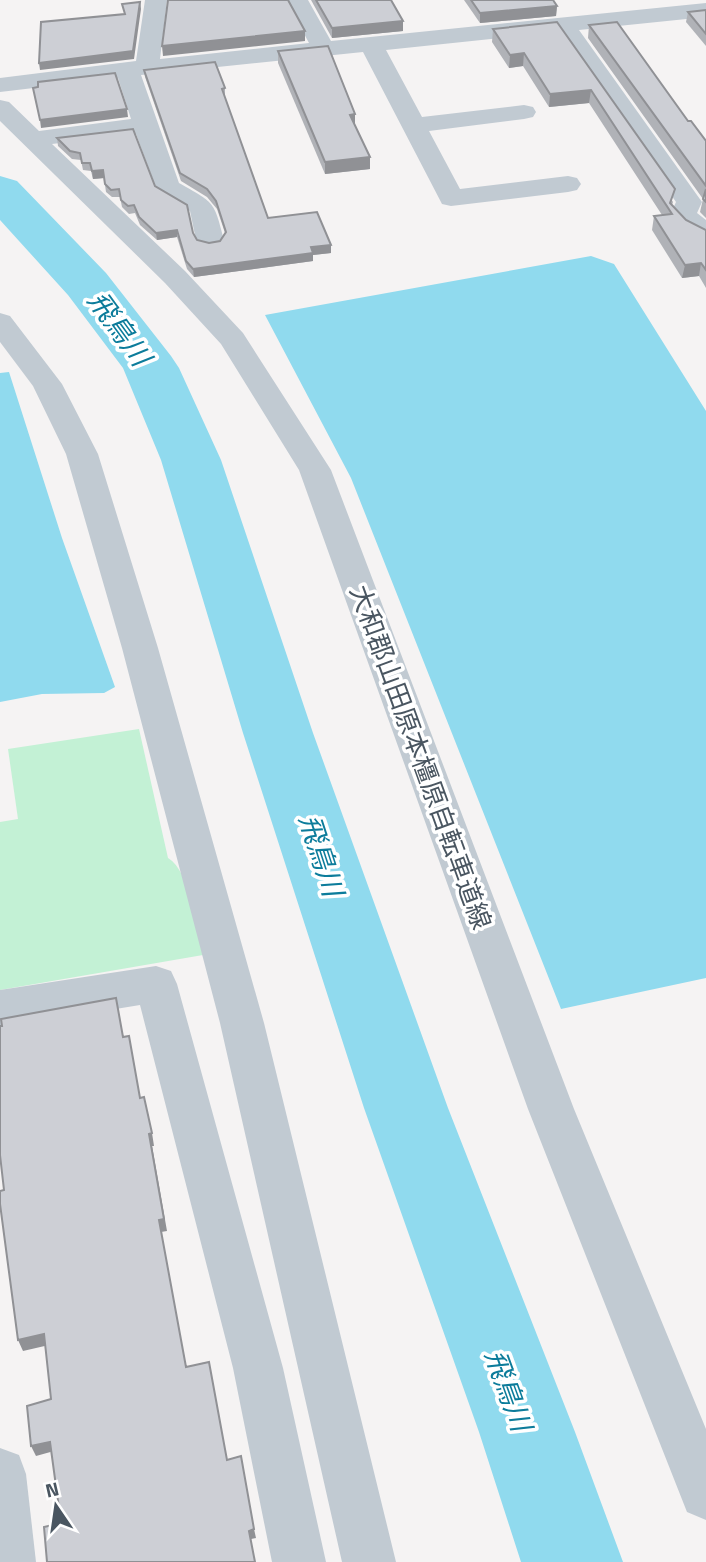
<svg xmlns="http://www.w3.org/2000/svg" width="706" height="1562" font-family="'Titillium Web','Noto Sans JP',sans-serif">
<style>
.green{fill:#c3f1d5}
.water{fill:#90daee}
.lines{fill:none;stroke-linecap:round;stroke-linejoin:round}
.river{fill:#90daee;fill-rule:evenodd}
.street{fill:#c1cad2;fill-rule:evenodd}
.wall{fill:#b0b2b7}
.shaded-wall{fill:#909195}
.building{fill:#cdcfd5;stroke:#909195;stroke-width:2}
.labels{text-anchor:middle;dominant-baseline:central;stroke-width:7;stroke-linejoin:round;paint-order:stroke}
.street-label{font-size:26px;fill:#4a5661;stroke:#fff}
.water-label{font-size:28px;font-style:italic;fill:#0c7c9b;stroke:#fff}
</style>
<rect width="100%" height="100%" fill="#f5f3f3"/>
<path class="green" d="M139 729 168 858C191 872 197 929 203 955L0 990V822L18 819 8 749Z"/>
<g class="water">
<polygon points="591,256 614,264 706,411 706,978 561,1009 351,478 265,315"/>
<polygon points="9,372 62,538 115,687 104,693 42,694 0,702 0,373"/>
</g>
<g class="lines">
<polygon class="river" points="0,176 17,181 106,273 171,356 179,368 221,460 313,733 448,1108 575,1432 623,1562 521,1562 479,1432 364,1108 243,733 161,460 123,368 68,295 0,220"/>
<g class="street">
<path d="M145 0H167L160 59 309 43 286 0H308L331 41 706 3V17L579 30 702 202 697 213 706 220V242C692 239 678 227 670 215L676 202 557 32 386 50 422 117 524 105 533 107 536 112 533 117 524 119 429 131 460 189 568 176 577 178 581 184 577 190 568 192 451 206 442 204 363 52 141 75 179 183C214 203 214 200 224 240L220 246 210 248 200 246 196 240 190 211 158 193 136 134 52 144 185 271 243 333 331 470 574 1109 706 1429V1520L687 1512 528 1109 299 470 221 344 165 283 0 121V100L9 102 39 131 131 119 118 78 0 92V78L136 61Z"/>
<polygon points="0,313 10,316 62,384 98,454 158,648 264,1023 396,1562 342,1562 220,1023 122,648 66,454 33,386 0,342"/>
<polygon points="156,966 171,971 177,984 283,1368 326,1562 272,1562 233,1368 140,1005 0,1028 0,990"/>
<polygon points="0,1448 19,1455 26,1474 36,1562 0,1562"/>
</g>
</g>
<g class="wall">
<polygon points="311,0 391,0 403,21 403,31 332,38"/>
<polygon points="464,0 553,0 557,6 556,16 480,23"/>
<polygon points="706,10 706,46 686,22 688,12"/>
<polygon points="557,22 673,202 672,205 686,220 706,230 706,288 699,276 682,278 652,230 654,216 662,215 589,103 549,107 523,66 509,68 492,42 493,29"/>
<polygon points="589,25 688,121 706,141 706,218 700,212 703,199 588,38"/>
<polygon points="278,51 355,125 370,157 370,169 325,174 278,63"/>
<polygon points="144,70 225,88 225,96 224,96 268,218 331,253 313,255 313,261 194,277 187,269 177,237 157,240 140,225 135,213 129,214 122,207 120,197 112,197 106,192 104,178 93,179 91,171 83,170 81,160 72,159 58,146 57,138 155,186 197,240 209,243 220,241 225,233 217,209 207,197 181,181 145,77"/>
</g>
<g class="shaded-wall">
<polygon points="140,2 141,9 134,59 40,70 39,63 133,51"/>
<polygon points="557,6 556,16 480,23 480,13"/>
<polygon points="403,21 403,31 332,38 332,28"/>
<polygon points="305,31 305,41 163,56 162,46"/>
<polygon points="524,53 523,66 509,68 510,55"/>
<polygon points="591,90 589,103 549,107 550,94"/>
<polygon points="127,109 128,117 41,128 40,120"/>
<polygon points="355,114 355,126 350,115"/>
<polygon points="370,157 370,169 325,174 325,162"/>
<polygon points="103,170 104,178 93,179 92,171"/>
<polygon points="177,230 177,237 157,240 156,233"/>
<polygon points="331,245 331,253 313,255 313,261 194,277 193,269 311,247"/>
<polygon points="701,263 699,276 682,278 685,265"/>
<polygon points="152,1133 154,1146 152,1146 167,1231 161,1232 159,1220 149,1134"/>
<polygon points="44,1334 49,1345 23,1351 18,1340"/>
<polygon points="50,1442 54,1451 36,1456 31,1446"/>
<polygon points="254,1529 256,1538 251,1539 249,1531"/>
</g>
<g class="building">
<polygon points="168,0 288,0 305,31 162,46"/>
<polygon points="316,0 391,0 403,21 332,28"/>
<polygon points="471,0 553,0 557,6 480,13"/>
<polygon points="140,2 133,51 39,63 41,22 125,14 122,4"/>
<polygon points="706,10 706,34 688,12"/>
<polygon points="557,22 675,189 670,203 686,220 706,230 706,270 701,263 685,265 654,216 672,214 591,90 550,94 524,53 510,55 493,29"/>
<polygon points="617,22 688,121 691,121 706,141 706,186 589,25"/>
<polygon points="328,46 355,114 350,115 370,157 325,162 278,51"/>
<polygon points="215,62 225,88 222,89 268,218 317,212 331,245 311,247 313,253 193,269 186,261 177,230 156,233 139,217 134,205 128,206 121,200 119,189 111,190 105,184 103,170 92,171 90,163 82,163 80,153 70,151 57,138 133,129 155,186 187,205 193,233 197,240 209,243 220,241 226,232 216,201 207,189 180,173 144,70"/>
<polygon points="115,73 127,109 40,120 33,88 38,87 38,82"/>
<polygon points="706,189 706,202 703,199"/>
<polygon points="116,998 123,1037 129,1036 140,1098 144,1097 152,1133 149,1134 164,1219 159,1220 186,1367 209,1362 227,1460 241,1456 254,1529 249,1531 255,1562 47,1562 44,1527 61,1523 50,1442 31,1446 27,1406 51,1399 44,1334 18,1340 0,1204 0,1191 4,1190 0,1155 0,1026 2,1026 1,1019"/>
</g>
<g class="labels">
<g class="street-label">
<text transform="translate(421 757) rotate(70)">大和郡山田原本橿原自転車道線</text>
</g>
<g class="water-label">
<text transform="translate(120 328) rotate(54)">飛鳥川</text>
<text transform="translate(322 855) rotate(72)">飛鳥川</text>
<text transform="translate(509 1390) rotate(70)">飛鳥川</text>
</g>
</g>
<g transform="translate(56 1506) rotate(347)" stroke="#ffffff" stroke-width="5" paint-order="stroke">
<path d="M0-5L12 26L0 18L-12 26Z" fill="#4a5661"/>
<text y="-10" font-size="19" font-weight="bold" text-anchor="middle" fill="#4a5661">N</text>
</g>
</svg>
